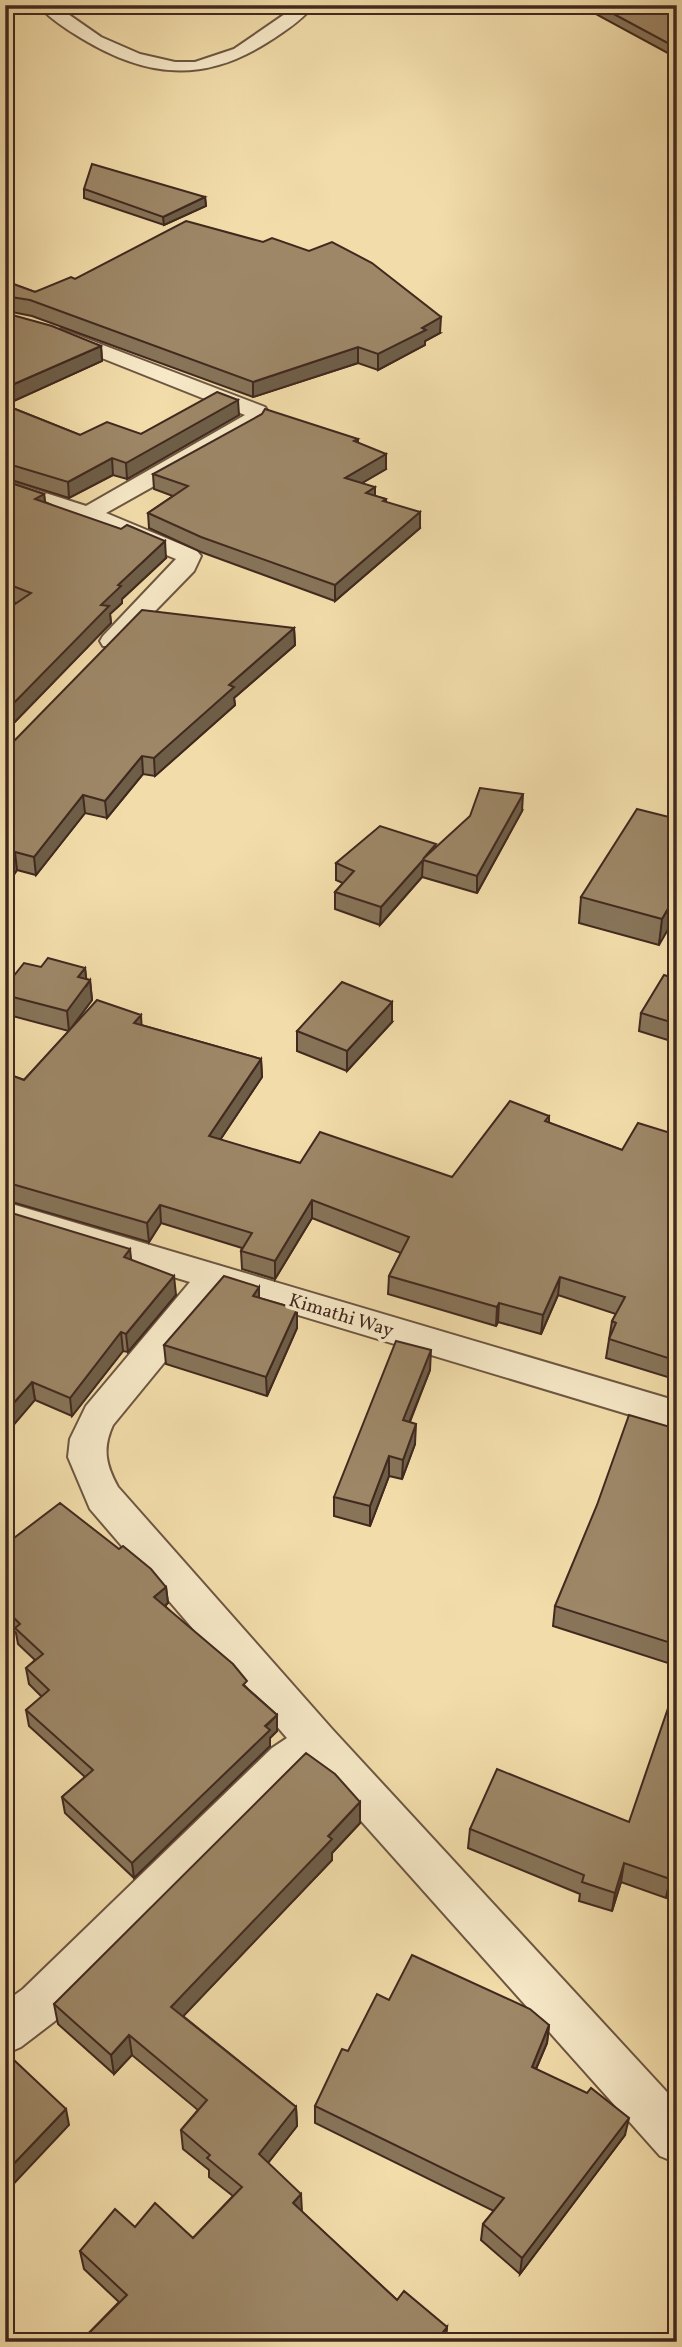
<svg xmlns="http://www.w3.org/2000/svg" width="682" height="2347" font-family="Vollkorn,serif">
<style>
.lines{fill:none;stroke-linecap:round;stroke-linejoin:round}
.street-casing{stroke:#6d5642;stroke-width:4}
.street{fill:#f7e9c8;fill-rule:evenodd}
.wall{fill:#877459;stroke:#41291f;stroke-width:2}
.shaded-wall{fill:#6e5e48;stroke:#41291f;stroke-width:2}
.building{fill:#9d8767;stroke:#41291f;stroke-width:2}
.labels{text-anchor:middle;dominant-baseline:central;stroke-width:7;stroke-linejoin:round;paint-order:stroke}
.street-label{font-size:19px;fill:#41291f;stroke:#f7e9c8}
</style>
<rect width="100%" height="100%" fill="#f2ddaa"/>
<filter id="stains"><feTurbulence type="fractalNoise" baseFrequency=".00286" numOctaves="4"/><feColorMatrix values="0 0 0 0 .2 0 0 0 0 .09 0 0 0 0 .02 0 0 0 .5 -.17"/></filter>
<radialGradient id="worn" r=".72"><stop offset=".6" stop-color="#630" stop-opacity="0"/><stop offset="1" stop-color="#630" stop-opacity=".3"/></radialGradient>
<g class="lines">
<g class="street-casing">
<g id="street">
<path d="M38 5H55L101 37 140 54 175 62H195L234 49 298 5H314C302 20 284 32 268 42 203 84 145 77 81 38 66 29 49 18 38 5Z"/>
<polygon points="61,329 265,407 268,412 261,426 106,513 197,551 201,556 194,571 121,646 103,646 100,641 103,636 176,559 80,519 5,494 5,480 86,506 245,415 54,339 51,335"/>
<path d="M5 1202 677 1401V1429L222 1292 113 1425C102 1449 106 1465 118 1487L332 1729 677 2103V2163L660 2156 313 1767 302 1774 55 2021 21 2047 5 2054V2002L23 1989 272 1748 287 1738 90 1509 68 1457 70 1439 86 1406 190 1282 5 1226Z"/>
</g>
</g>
<use href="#street" class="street"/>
</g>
<g class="wall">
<polygon points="592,5 677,5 677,58 592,12"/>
<polygon points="84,189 205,197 206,206 164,225 84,198"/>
<polygon points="75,279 440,333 425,341 425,345 378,370 358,363 253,397 32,316 12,312 8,314 101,346 102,361 5,405 5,281 35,292"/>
<polygon points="5,405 80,435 141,434 239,415 127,479 113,475 69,498 5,478"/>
<polygon points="358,439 358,443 386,469 362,483 375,496 386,499 386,502 420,528 335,601 201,552 149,528 148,513 173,496 154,489 153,474"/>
<polygon points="5,481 44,494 45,502 166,558 122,599 122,603 110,614 111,623 5,732 5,611 16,603 5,599"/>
<polygon points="294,628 295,645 234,698 235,705 155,776 143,774 107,818 85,813 36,875 17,870 5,888 5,743 14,741"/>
<polygon points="522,811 477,893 422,877 380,925 335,909 335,892 343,883 336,880 336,863 436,847"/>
<polygon points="677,819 659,945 579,923 581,897"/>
<polygon points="41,967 85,968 86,979 90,980 92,1000 71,1028 141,1015 141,1025 261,1059 262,1077 220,1140 300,1163 452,1177 549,1116 549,1123 622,1150 677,1135 677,1380 606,1358 612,1321 616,1314 558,1295 541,1334 498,1322 496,1326 388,1294 389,1276 401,1253 312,1218 275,1279 242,1269 241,1251 242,1248 161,1223 149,1242 5,1200 5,1073 24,1080 69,1031 5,1014 5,995"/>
<polygon points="677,979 677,1043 639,1031 641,1013"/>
<polygon points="392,1022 347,1071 297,1051 297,1031"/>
<polygon points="5,1211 131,1260 176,1295 128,1352 123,1351 72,1416 35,1400"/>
<polygon points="259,1287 259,1298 297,1309 297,1328 267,1396 166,1364 164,1345"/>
<polygon points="430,1370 410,1422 415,1444 402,1479 389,1476 370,1526 334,1516 334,1497"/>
<polygon points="677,1429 677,1666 553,1626 555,1606"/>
<polygon points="5,1537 10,1541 166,1587 168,1603 165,1606 248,1689 277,1715 277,1731 270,1738 270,1746 134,1878 65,1813 62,1797 85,1777 29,1726 26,1710 42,1697 29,1684 26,1668 35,1660 18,1644 16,1633 5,1622"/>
<polygon points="360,1802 360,1823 332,1853 332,1860 183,2016 296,2107 297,2126 268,2163 301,2211 397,2300 447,2327 445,2342 80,2342 119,2302 84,2269 80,2251 135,2227 193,2238 233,2196 209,2177 209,2170 183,2149 181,2130 198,2110 132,2055 114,2074 58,2024 54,2004"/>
<polygon points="629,1822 677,1861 666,1898 621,1882 612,1911 579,1901 580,1894 468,1848 470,1829"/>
<polygon points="389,2000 549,2025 547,2043 536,2069 625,2135 520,2274 481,2240 483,2224 494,2211 315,2123 315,2106 348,2051"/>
</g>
<g class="shaded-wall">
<polygon points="205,197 206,206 164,225 163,217"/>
<polygon points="11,297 12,312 5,315 5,299"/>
<polygon points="441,317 440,333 425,341 425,345 378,370 378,354"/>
<polygon points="101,346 102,361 5,405 5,388"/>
<polygon points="358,347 358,363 253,397 253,382"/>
<polygon points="238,400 239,415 127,479 126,463"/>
<polygon points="386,454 386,469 345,493 345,478"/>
<polygon points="112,458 113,475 69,498 68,482"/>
<polygon points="375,487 375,502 366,493"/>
<polygon points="44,494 46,510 35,499"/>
<polygon points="420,512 420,528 335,601 335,585"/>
<polygon points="165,541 166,558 122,599 122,603 110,614 111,623 5,732 5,712 118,585"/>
<polygon points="294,628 295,645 234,698 235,705 155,776 154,758 229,685"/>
<polygon points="142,756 143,774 107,818 105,801"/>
<polygon points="523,794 522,811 477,893 477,876"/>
<polygon points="83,795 85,813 36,875 34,857"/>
<polygon points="15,852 17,870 5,888 5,866"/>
<polygon points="423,860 422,877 380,925 381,907"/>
<polygon points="677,893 677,914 659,945 662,919"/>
<polygon points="85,968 87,985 90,980 92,1000 69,1031 67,1011 78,977"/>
<polygon points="392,1002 392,1022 347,1071 347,1051"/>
<polygon points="141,1015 142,1033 134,1023"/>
<polygon points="261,1059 262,1077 210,1155 209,1136"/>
<polygon points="312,1200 312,1218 275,1279 275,1261"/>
<polygon points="160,1205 161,1223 149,1242 147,1223"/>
<polygon points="130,1249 132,1267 124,1257"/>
<polygon points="174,1276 176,1295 128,1352 126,1334"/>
<polygon points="560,1277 558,1295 541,1334 543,1315"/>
<polygon points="259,1287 259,1306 253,1296"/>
<polygon points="499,1303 498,1322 496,1326 497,1307"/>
<polygon points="297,1309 297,1328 267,1396 266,1377"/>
<polygon points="121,1332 123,1351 72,1416 70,1398"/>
<polygon points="431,1350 430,1370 402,1440 403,1420"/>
<polygon points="32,1382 35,1400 5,1435 5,1413"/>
<polygon points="416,1424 415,1444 402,1479 403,1460"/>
<polygon points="389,1456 389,1476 370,1526 370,1506"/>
<polygon points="166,1587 168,1603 156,1613 154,1597"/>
<polygon points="277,1715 277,1731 270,1738 270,1746 134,1878 132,1863"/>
<polygon points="360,1802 360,1823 332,1853 332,1860 173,2027 171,2007"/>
<polygon points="677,1856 677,1861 666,1898 670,1879"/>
<polygon points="624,1863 621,1882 612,1911 615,1893"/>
<polygon points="549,2025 547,2043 529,2085 532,2067"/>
<polygon points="129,2035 132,2055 114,2074 111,2055"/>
<polygon points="296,2107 297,2126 260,2173 259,2154"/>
<polygon points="66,2109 69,2125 5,2193 5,2173"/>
<polygon points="629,2118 625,2135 520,2274 522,2258"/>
<polygon points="301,2194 302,2212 293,2203"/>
<polygon points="447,2327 445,2342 435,2342"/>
</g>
<g class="building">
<polygon points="597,5 677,5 677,48"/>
<polygon points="92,164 205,197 163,217 84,189"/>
<polygon points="186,221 263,242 272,238 309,251 332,242 372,263 441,317 422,328 426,330 378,354 358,347 253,382 30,300 11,297 5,299 5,281 35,292 71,277 75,279"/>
<polygon points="5,313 52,326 101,346 5,388"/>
<polygon points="217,392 238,400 126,463 112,458 68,482 5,463 5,405 80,435 107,422 141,434"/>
<polygon points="265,409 358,439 354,441 386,454 345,478 375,487 366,493 386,499 383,501 420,512 335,585 201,537 148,513 188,486 153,474 262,414"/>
<polygon points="5,481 44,494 35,499 121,529 127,525 165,541 118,585 121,586 101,605 109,606 5,712 5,611 31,593 5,583"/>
<polygon points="142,610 294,628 229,685 234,687 154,758 142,756 105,801 83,795 34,857 15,852 5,866 5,762 9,758 5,754 5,743 14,741"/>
<polygon points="480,788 523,794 477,876 423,860 381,907 335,892 354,871 336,863 380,826 436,844 423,859 470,816"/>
<polygon points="637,809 677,819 677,893 662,919 581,897"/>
<polygon points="48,958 85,968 78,977 90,980 67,1011 5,995 5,987 24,963 41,967"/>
<polygon points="664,975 677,979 677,1024 641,1013"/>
<polygon points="342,982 392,1002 347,1051 297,1031"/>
<polygon points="97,1000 141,1015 134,1023 261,1059 209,1136 300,1163 320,1132 452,1177 510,1101 549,1116 545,1121 622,1150 638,1123 677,1135 677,1361 609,1339 616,1323 612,1321 625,1297 560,1277 543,1315 499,1303 497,1307 389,1276 409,1237 312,1200 275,1261 241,1251 252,1233 160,1205 147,1223 5,1182 5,1073 24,1080"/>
<polygon points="5,1211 130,1249 124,1257 174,1276 126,1334 121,1332 70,1398 32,1382 5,1413"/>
<polygon points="224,1276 259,1287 253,1296 297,1309 266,1377 164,1345"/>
<polygon points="396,1341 431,1350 403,1420 416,1424 403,1460 389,1456 370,1506 334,1497"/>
<polygon points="629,1415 677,1429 677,1645 555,1606 597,1505"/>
<polygon points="60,1503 119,1549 123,1546 151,1569 166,1587 154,1597 233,1664 247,1681 243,1685 277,1715 265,1726 270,1730 132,1863 62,1797 93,1770 26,1710 49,1690 26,1668 43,1654 15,1628 20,1624 5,1609 5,1537 10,1541"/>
<polygon points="677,1682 677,1856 670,1879 624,1863 615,1893 582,1882 584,1875 470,1829 497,1769 629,1822"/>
<polygon points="306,1753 335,1774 360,1802 328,1836 332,1839 171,2007 296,2107 259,2154 301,2194 293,2203 397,2300 404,2291 447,2327 435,2342 80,2342 127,2295 80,2251 115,2209 135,2227 155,2203 193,2238 242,2187 207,2158 210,2155 181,2130 207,2100 129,2035 111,2055 54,2004"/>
<polygon points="412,1955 530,2009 549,2025 532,2067 587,2093 591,2088 629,2118 522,2258 483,2224 504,2198 315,2106 342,2049 348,2051 377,1994 389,2000"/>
<polygon points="15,2061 66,2109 5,2173 5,2071"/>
</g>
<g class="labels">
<g class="street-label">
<text transform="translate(341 1316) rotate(17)">Kimathi Way</text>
</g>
</g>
<rect width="682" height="2347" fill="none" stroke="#f2ddaa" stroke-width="28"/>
<rect x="7" y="7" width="668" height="2333" fill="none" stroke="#41291f" stroke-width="3.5"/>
<rect x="14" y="14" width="654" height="2319" fill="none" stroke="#41291f" stroke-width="2"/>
<rect width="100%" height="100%" filter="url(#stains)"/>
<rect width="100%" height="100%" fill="url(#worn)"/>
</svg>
